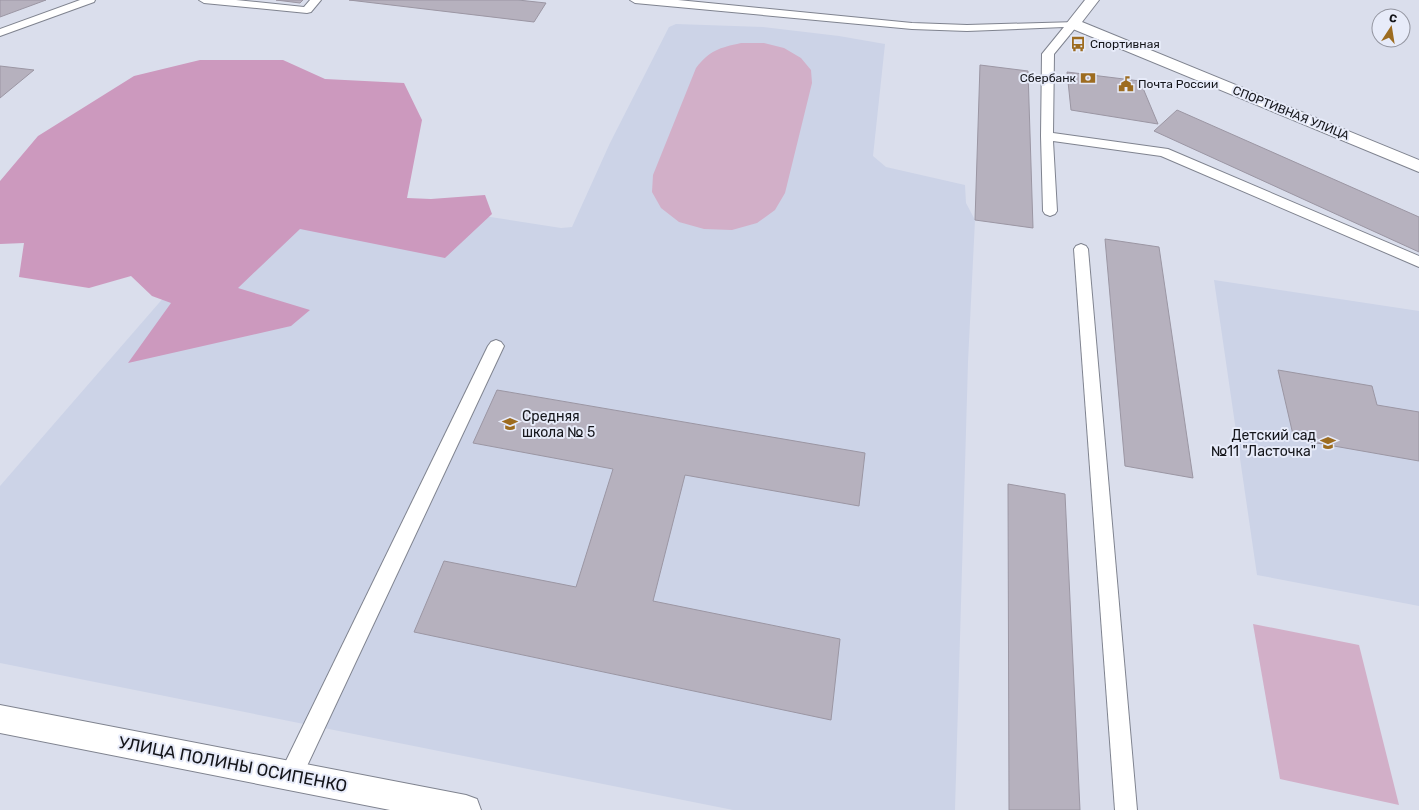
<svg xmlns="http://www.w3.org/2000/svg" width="1419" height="810" font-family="Rubik,sans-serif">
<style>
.built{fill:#ccd3e7}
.green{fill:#d2afc8}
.forest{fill:#cc99be}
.building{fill:#b6b1be;stroke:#9b96a3}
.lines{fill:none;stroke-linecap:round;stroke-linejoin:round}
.lane-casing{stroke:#7f838f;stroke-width:2}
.street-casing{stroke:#7f838f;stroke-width:2}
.lane{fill:#fff;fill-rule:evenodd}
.street{fill:#fff;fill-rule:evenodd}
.labels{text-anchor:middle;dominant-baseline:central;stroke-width:4;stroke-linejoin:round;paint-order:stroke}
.far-poi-label{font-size:12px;fill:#14151a;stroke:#e7ebf9;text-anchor:start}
.far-street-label{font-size:12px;fill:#14151a;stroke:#e7ebf9}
.poi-label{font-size:14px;fill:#14151a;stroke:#e7ebf9;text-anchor:start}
.near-street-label{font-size:17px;fill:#14151a;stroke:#e7ebf9}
</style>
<rect width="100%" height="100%" fill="#dadeec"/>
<g class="built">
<polygon points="676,24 763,27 839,36 885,44 873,156 886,167 965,185 966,203 975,220 968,362 955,810 733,810 0,663 0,486 264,182 561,228 572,227 610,143 669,27"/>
<polygon points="1214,280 1419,311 1419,606 1257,575"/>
</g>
<g class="green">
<path d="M741 43H764L784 48 801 58 811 70 812 83 785 193 775 210 757 223 732 230 704 229 679 222 661 208 652 192 653 175 696 68C710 50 719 48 741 43Z"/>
<polygon points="1253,624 1359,645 1399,805 1280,779"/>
</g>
<polygon class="forest" points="200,60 283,60 325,79 404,83 422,120 407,198 431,199 485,195 492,214 445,258 300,229 238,288 310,310 291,326 128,363 171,303 152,296 131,276 89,288 19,277 24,243 0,244 0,181 38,136 134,76"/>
<g class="building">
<polygon points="0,0 46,0 0,17"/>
<polygon points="276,0 303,0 300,3"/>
<polygon points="349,0 518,0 546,3 534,22"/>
<polygon points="980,65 1028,71 1033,228 975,220"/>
<polygon points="0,66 34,70 0,98"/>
<polygon points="1067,72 1140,81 1158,124 1071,110"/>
<polygon points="1177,110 1419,217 1419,252 1154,131"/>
<polygon points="1105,239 1159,247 1193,478 1125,466"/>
<polygon points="1278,370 1372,386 1377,405 1419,412 1419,461 1294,439"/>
<polygon points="497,390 865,453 859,506 685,475 653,601 840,639 831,720 414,632 444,561 576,587 613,469 473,443"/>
<polygon points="1008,484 1065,494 1080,810 1009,810"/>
</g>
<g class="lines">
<g class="lane-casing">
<g id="lane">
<polygon points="80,0 95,0 94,2 0,36 0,29"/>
<polygon points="199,0 236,0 304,7 310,0 321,0 311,12 307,13 204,3"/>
<polygon points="630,0 678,0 912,23 967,25 1077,22 1078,24 1077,26 1054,54 1053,133 1168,149 1419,256 1419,267 1161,156 1053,141 1057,211 1055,214 1050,216 1045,214 1043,211 1041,136 1042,54 1064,27 967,31 912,29 635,3"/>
<polygon points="1081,244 1086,246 1088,249 1137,810 1115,810 1074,249 1076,246"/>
<polygon points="496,340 501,342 504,346 299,783 291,786 283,783 280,775 283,767 488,346 491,342"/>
</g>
</g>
<g class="street-casing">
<g id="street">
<polygon points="1085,0 1099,0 1082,22 1419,160 1419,172 1068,27 1066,24"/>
<polygon points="0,705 466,795 477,799 481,810 390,810 0,733"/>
</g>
</g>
<use href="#lane" class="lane"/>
<use href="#street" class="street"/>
</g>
<defs>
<g id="bus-bare" transform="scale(1.2)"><path d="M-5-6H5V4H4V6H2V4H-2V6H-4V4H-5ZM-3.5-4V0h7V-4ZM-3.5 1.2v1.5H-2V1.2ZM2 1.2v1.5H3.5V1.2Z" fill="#9d6c20" stroke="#e7ebf9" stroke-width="2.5" paint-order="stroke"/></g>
<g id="bank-bare" transform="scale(1.2)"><path d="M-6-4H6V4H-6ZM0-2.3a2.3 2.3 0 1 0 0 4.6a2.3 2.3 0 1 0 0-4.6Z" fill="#9d6c20" stroke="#e7ebf9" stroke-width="2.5" paint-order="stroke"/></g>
<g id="civic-bare" transform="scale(1.2)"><path d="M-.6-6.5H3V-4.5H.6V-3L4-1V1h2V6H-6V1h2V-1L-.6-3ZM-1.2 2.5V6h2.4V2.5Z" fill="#9d6c20" stroke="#e7ebf9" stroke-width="2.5" paint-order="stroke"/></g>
<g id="school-bare" transform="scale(1.2)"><path d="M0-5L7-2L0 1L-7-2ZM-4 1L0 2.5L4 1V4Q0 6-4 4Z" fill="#9d6c20" stroke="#e7ebf9" stroke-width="2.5" paint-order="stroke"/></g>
</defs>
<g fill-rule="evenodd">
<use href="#bus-bare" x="1078" y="44"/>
<use href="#bank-bare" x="1088" y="78"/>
<use href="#civic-bare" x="1126" y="84"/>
<use href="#school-bare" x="510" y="424"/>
<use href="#school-bare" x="1328" y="443"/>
</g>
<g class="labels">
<g class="far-poi-label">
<text x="1090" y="44">Спортивная</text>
<text x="1076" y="78" text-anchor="end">Сбербанк</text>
<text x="1138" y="84">Почта России</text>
</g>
<g class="far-street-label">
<text transform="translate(1291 113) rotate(22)">СПОРТИВНАЯ УЛИЦА</text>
</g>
<g class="poi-label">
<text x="522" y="416">Средняя<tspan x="522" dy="16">школа № 5</tspan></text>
<text x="1316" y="435" text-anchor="end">Детский сад<tspan x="1316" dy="16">№11 "Ласточка"</tspan></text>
</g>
<g class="near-street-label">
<text transform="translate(233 764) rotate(11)">УЛИЦА ПОЛИНЫ ОСИПЕНКО</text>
</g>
</g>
<g transform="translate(1391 28) rotate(12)"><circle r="19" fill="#e7ebf9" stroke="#9395a0"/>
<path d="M0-3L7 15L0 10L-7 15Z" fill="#9d6c20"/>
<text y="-6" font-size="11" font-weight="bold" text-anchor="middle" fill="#14151a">С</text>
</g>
</svg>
